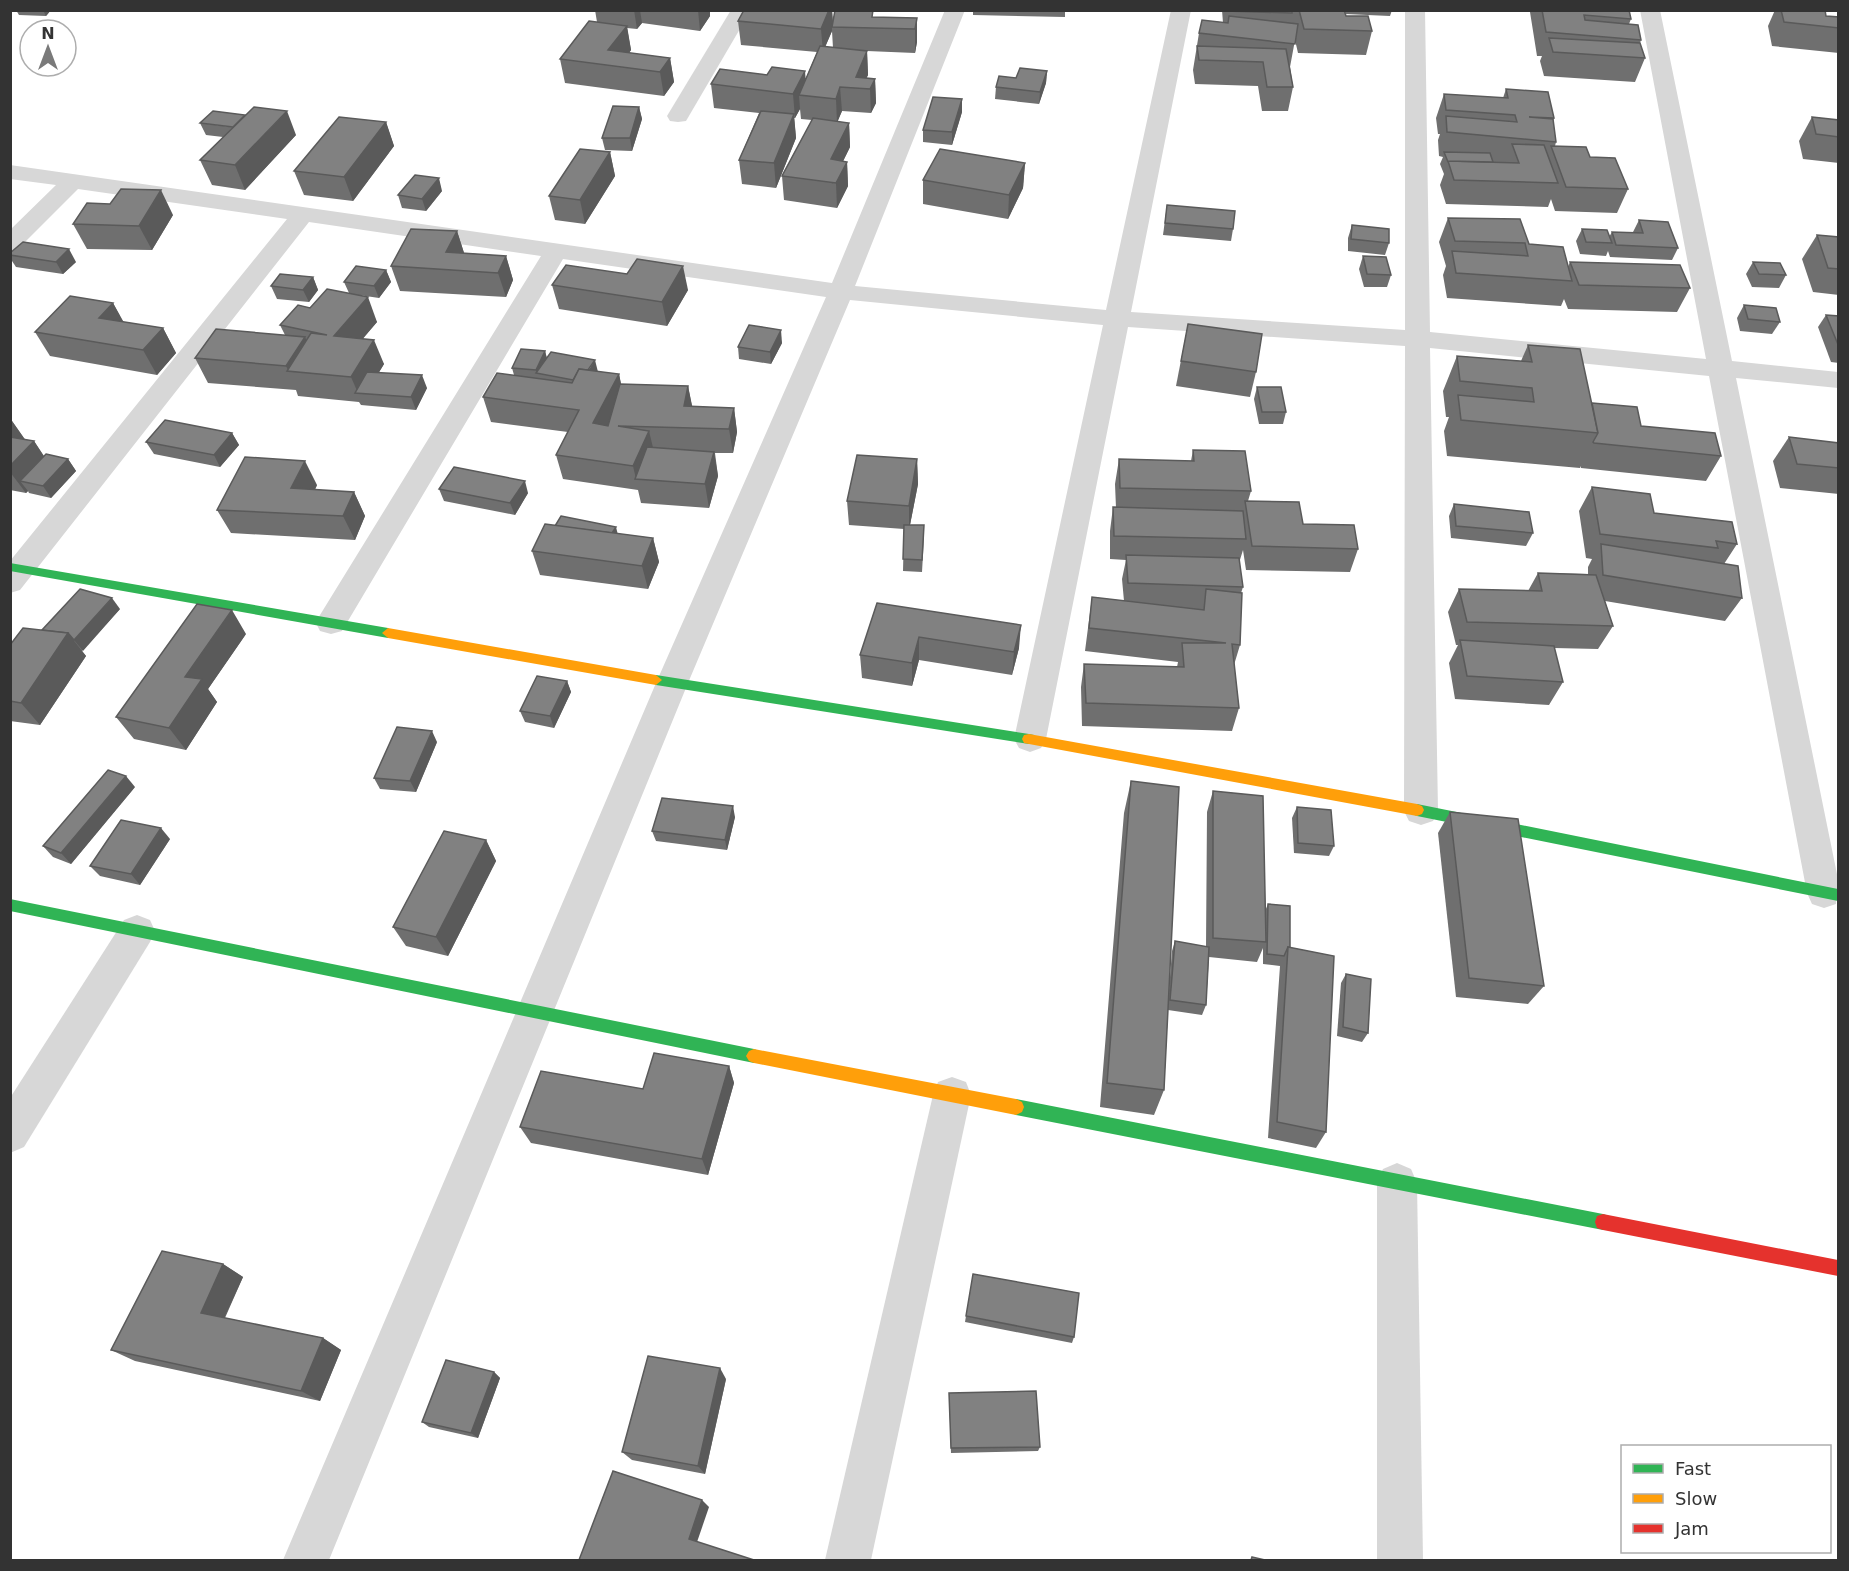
<svg xmlns="http://www.w3.org/2000/svg" width="1849" height="1571" font-family="'DejaVu Sans',sans-serif">
<style>
.lines{fill:none;stroke-linecap:round;stroke-linejoin:round}
.street{fill:#d7d7d7;fill-rule:evenodd}
.fast{fill:#30b455;fill-rule:evenodd}
.slow{fill:#ff9f0a;fill-rule:evenodd}
.jam{fill:#e5322d;fill-rule:evenodd}
.wall{fill:#6f6f6f;fill-rule:evenodd}
.shaded-wall{fill:#5a5a5a}
.building{fill:#818181;stroke:#5a5a5a;stroke-width:1.5}
</style>
<rect width="100%" height="100%" fill="#fff"/>
<g class="lines">
<g class="street">
<polygon points="731,10 751,10 686,121 678,122 670,121 667,116"/>
<polygon points="945,10 965,10 855,286 1106,310 1171,10 1191,10 1131,312 1405,330 1405,10 1425,10 1430,332 1706,359 1640,10 1660,10 1732,361 1838,372 1838,388 1736,378 1838,879 1836,904 1824,908 1812,904 1807,893 1709,376 1430,348 1438,811 1433,821 1421,825 1409,821 1404,811 1405,346 1128,327 1046,739 1041,748 1030,752 1019,748 1014,739 1103,325 850,300 688,683 329,1560 283,1560 656,683 826,297 563,259 342,631 331,634 320,631 316,623 320,615 541,256 309,222 20,590 10,593 10,561 287,219 78,189 18,249 10,251 10,230 56,185 10,179 10,165 832,283"/>
<polygon points="137,915 150,920 155,931 150,942 24,1147 10,1153 10,1098 124,920"/>
<polygon points="952,1077 966,1082 971,1095 871,1560 825,1560 933,1095 938,1082"/>
<polygon points="1397,1163 1411,1169 1417,1183 1423,1560 1377,1560 1377,1183 1383,1169"/>
</g>
<g class="fast">
<polygon points="10,563 388,628 394,633 388,638 10,571"/>
<polygon points="656,675 1029,734 1034,735 1036,739 1034,743 1029,744 656,685 650,680"/>
<polygon points="1417,804 1838,889 1838,901 1417,816 1412,814 1410,810 1412,806"/>
<polygon points="10,899 754,1049 759,1051 762,1056 759,1061 754,1063 10,911"/>
<polygon points="1016,1099 1603,1214 1609,1216 1611,1222 1609,1228 1603,1230 1016,1115 1010,1112 1008,1107 1010,1102"/>
</g>
<g class="slow">
<polygon points="388,628 656,675 662,680 656,685 388,638 382,633"/>
<polygon points="1029,734 1417,804 1422,806 1424,810 1422,814 1417,816 1029,744 1024,743 1022,739 1024,735"/>
<polygon points="754,1049 1016,1099 1022,1102 1024,1107 1022,1112 1016,1115 754,1063 749,1061 746,1056 749,1051"/>
</g>
<polygon class="jam" points="1603,1214 1838,1260 1838,1276 1603,1230 1597,1228 1595,1222 1597,1216"/>
</g>
<g class="wall">
<polygon points="16,10 51,10 46,16 19,15"/>
<polygon points="595,10 710,10 710,16 700,31 642,23 637,29 627,28 631,50 629,53 670,58 674,82 664,96 565,83 560,59 597,22"/>
<path d="M744 10H832L833 21 874 17 917 18V42L915 53 867 51 868 75 866 78 875 79 876 103 871 113 842 111 837 122 849 123 850 147 843 161 847 162 848 186 837 208 784 200 782 176 812 120 801 119 800 109 795 118H794L796 138 776 188 742 184 739 160 759 113 714 108 711 84 767 75 806 78 817 52 741 45 738 21ZM832 31 833 48 825 47Z"/>
<polygon points="973,10 1065,10 1065,17 973,15"/>
<polygon points="1222,10 1392,10 1390,16 1345,14 1346,16 1372,31 1366,55 1298,53 1295,40 1290,67 1293,87 1288,111 1262,111 1258,86 1195,84 1193,70 1199,33 1223,23"/>
<polygon points="1531,10 1629,10 1631,19 1629,24 1641,40 1640,43 1645,58 1635,82 1544,76 1540,61 1542,56 1537,56 1530,12"/>
<polygon points="1775,10 1825,10 1826,16 1839,17 1839,53 1772,46 1768,26"/>
<polygon points="1047,71 1046,83 1039,104 995,99 996,87 1016,78"/>
<polygon points="1506,89 1554,118 1553,121 1556,142 1555,146 1590,157 1628,189 1617,213 1555,211 1551,199 1548,207 1446,204 1440,185 1444,174 1440,164 1443,157 1439,156 1438,140 1440,134 1438,134 1436,118 1444,94 1503,98"/>
<polygon points="962,99 962,112 952,145 923,142 923,130"/>
<polygon points="639,107 642,119 632,151 605,150 602,138"/>
<polygon points="1812,117 1839,120 1839,163 1803,159 1799,141"/>
<polygon points="386,122 394,146 353,201 304,195 294,171"/>
<polygon points="200,123 296,135 245,190 212,185 200,160 223,137 206,135"/>
<polygon points="610,152 615,176 585,224 555,220 549,196"/>
<polygon points="1025,163 1023,188 1008,219 923,204 923,180"/>
<polygon points="442,191 426,211 402,208 398,195"/>
<polygon points="110,204 173,215 152,250 87,249 73,224"/>
<polygon points="1167,205 1233,229 1231,241 1163,235"/>
<polygon points="1448,218 1529,244 1568,267 1570,262 1690,288 1677,312 1568,309 1564,299 1561,306 1447,298 1443,275 1446,266 1439,242"/>
<polygon points="1639,220 1678,248 1672,260 1610,257 1608,251 1606,256 1580,254 1576,241 1582,229 1609,237 1612,232 1633,232"/>
<polygon points="1352,225 1389,243 1385,255 1348,251 1348,238"/>
<polygon points="457,231 464,253 506,256 513,280 506,297 400,291 391,266"/>
<polygon points="1817,235 1839,237 1839,295 1813,292 1802,259"/>
<polygon points="10,253 76,262 63,274 16,267 10,258"/>
<polygon points="1363,256 1391,275 1387,287 1364,287 1359,269"/>
<polygon points="1753,262 1786,275 1779,288 1752,287 1746,274"/>
<polygon points="386,270 391,282 379,298 359,295 377,322 363,338 384,364 379,372 427,388 416,410 361,405 359,402 298,396 296,390 208,383 195,358 285,335 280,325 310,308 349,293 344,282"/>
<polygon points="627,274 688,290 667,326 559,309 552,285"/>
<polygon points="313,277 318,290 309,302 277,299 271,286"/>
<polygon points="113,303 123,322 163,328 176,353 157,375 50,356 35,332"/>
<polygon points="1744,305 1780,322 1772,334 1740,331 1737,318"/>
<polygon points="1826,315 1839,316 1839,363 1831,362 1818,327"/>
<polygon points="1188,324 1256,372 1250,397 1176,386"/>
<polygon points="782,343 771,364 739,359 738,347"/>
<polygon points="1528,345 1592,403 1641,426 1721,456 1706,481 1581,468 1581,466 1580,468 1447,456 1444,431 1449,417 1446,417 1443,391 1457,356 1521,361"/>
<polygon points="545,351 547,358 598,372 619,374 621,384 688,386 692,407 734,408 737,432 733,453 715,453 718,476 709,508 641,503 638,490 563,479 556,455 568,432 491,422 483,397 514,375 512,368"/>
<polygon points="1257,387 1286,412 1283,424 1259,424 1254,399"/>
<polygon points="10,420 12,421 25,440 34,441 44,456 68,459 76,471 51,498 29,493 28,491 26,493 10,490"/>
<polygon points="232,433 239,445 220,467 154,454 146,442"/>
<polygon points="1789,437 1839,443 1839,494 1780,488 1773,461"/>
<polygon points="1193,450 1251,491 1248,501 1303,524 1358,549 1350,572 1246,570 1243,550 1239,563 1243,587 1241,593 1240,645 1234,665 1239,708 1232,731 1082,726 1081,687 1084,664 1177,667 1178,662 1085,651 1092,597 1124,601 1122,579 1126,560 1110,559 1110,531 1113,507 1116,508 1115,484 1119,459 1191,461"/>
<polygon points="917,459 918,484 910,525 924,537 922,572 903,571 904,529 849,525 847,501"/>
<polygon points="317,485 315,490 354,492 365,516 355,540 231,533 217,510"/>
<polygon points="1592,487 1654,513 1737,544 1724,564 1742,598 1725,621 1605,601 1613,626 1598,649 1554,648 1563,682 1549,705 1455,699 1449,663 1458,645 1456,645 1448,612 1459,589 1528,591 1538,573 1588,574 1588,567 1592,559 1586,558 1579,511"/>
<polygon points="439,489 528,493 515,515 444,501"/>
<polygon points="1454,504 1533,533 1526,546 1451,538 1449,516"/>
<polygon points="617,534 653,538 659,562 648,589 540,575 532,551"/>
<polygon points="877,603 1019,648 1012,675 919,660 912,686 862,678 860,655"/>
<polygon points="120,609 82,651 86,656 40,725 10,721 10,645 42,630"/>
<polygon points="246,634 208,689 217,702 186,750 134,739 116,717"/>
<polygon points="567,681 571,692 554,728 525,722 520,711"/>
<polygon points="437,742 416,792 380,789 374,778"/>
<polygon points="1131,781 1169,990 1172,951 1175,941 1206,947 1207,812 1213,791 1265,911 1268,904 1290,948 1326,1132 1316,1148 1268,1138 1280,966 1263,964 1263,948 1257,962 1209,957 1206,1005 1202,1015 1168,1010 1164,1090 1154,1115 1100,1107 1124,813"/>
<polygon points="135,787 71,864 53,857 43,846"/>
<polygon points="1297,807 1334,846 1329,856 1294,853 1292,818"/>
<polygon points="1450,812 1544,986 1528,1004 1456,997 1438,833"/>
<polygon points="735,817 727,850 656,841 652,831"/>
<polygon points="170,839 140,885 100,876 90,866"/>
<polygon points="486,840 496,861 448,956 406,946 393,927"/>
<polygon points="1346,974 1368,1033 1362,1042 1337,1036 1341,983"/>
<polygon points="729,1066 734,1083 708,1175 531,1143 520,1127 643,1089"/>
<polygon points="223,1264 243,1277 225,1318 323,1338 341,1350 320,1401 135,1361 111,1350"/>
<polygon points="966,1316 1074,1337 1072,1343 965,1322"/>
<polygon points="494,1372 500,1378 478,1438 429,1427 422,1422"/>
<polygon points="726,1379 705,1474 632,1460 622,1452"/>
<polygon points="949,1393 1040,1447 1038,1451 951,1453"/>
</g>
<g class="shaded-wall">
<polygon points="43,10 51,10 46,16"/>
<polygon points="634,10 640,10 642,23 637,29"/>
<polygon points="698,10 710,10 710,16 700,31"/>
<polygon points="829,10 832,10 833,27 832,27 832,31 823,52 821,29"/>
<polygon points="917,18 917,42 915,53 915,29"/>
<polygon points="627,26 631,50 618,67 608,50"/>
<polygon points="867,51 868,75 862,88 856,77"/>
<polygon points="670,58 674,82 664,96 660,72"/>
<polygon points="805,71 807,95 799,95 800,109 795,118 793,94"/>
<polygon points="1047,71 1046,83 1039,104 1040,92"/>
<polygon points="875,79 876,103 871,113 870,89"/>
<polygon points="840,87 842,111 837,123 836,99"/>
<polygon points="962,99 962,112 952,145 952,132"/>
<polygon points="639,107 642,119 632,151 630,138"/>
<polygon points="287,111 296,135 245,190 235,165"/>
<polygon points="794,114 796,138 776,188 774,163"/>
<polygon points="386,122 394,146 353,201 344,177"/>
<polygon points="849,123 850,147 832,184 831,159"/>
<polygon points="610,152 615,176 585,224 580,200"/>
<polygon points="847,162 848,186 837,208 836,183"/>
<polygon points="1025,163 1023,188 1008,219 1009,195"/>
<polygon points="439,178 442,191 426,211 422,199"/>
<polygon points="161,190 173,215 152,250 139,226"/>
<polygon points="457,231 465,256 446,252"/>
<polygon points="69,249 76,262 63,274 56,262"/>
<polygon points="506,256 513,280 506,297 498,273"/>
<polygon points="683,266 688,290 667,326 662,302"/>
<polygon points="386,270 391,282 379,298 374,286"/>
<polygon points="313,277 318,290 309,302 303,290"/>
<polygon points="368,297 377,322 345,360 334,336"/>
<polygon points="113,303 127,328 99,318"/>
<polygon points="163,328 176,353 157,375 143,350"/>
<polygon points="781,330 782,343 771,364 770,352"/>
<polygon points="305,337 316,361 289,372 286,366"/>
<polygon points="374,340 384,364 366,394 358,393 351,377"/>
<polygon points="545,351 548,364 537,373 536,370"/>
<polygon points="595,360 598,372 581,382"/>
<polygon points="619,374 624,399 599,448 593,423"/>
<polygon points="422,375 427,388 416,410 411,397"/>
<polygon points="688,386 693,410 684,406"/>
<polygon points="734,408 737,432 733,453 729,429"/>
<polygon points="12,421 29,445 10,453 10,422"/>
<polygon points="649,431 655,456 636,479 633,466"/>
<polygon points="232,433 239,445 220,467 214,455"/>
<polygon points="34,441 50,466 20,481 28,491 26,493 10,472 10,466"/>
<polygon points="714,452 718,476 709,508 705,484"/>
<polygon points="68,459 76,471 51,498 43,486"/>
<polygon points="917,459 918,484 909,530 909,506"/>
<polygon points="305,461 317,485 303,512 291,488"/>
<polygon points="525,481 528,493 515,515 510,503"/>
<polygon points="354,492 365,516 355,540 343,516"/>
<polygon points="616,527 619,539 606,542"/>
<polygon points="653,538 659,562 648,589 642,566"/>
<polygon points="112,598 120,609 83,651 74,640"/>
<polygon points="232,610 246,634 208,689 217,702 186,750 169,728 185,677"/>
<polygon points="1021,625 1019,648 1012,675 1014,652"/>
<polygon points="68,633 86,656 40,725 21,703"/>
<polygon points="919,637 919,660 912,686 912,663"/>
<polygon points="567,681 571,692 554,728 550,716"/>
<polygon points="432,731 437,742 416,792 410,781"/>
<polygon points="126,776 135,787 71,864 61,853"/>
<polygon points="733,806 735,817 727,850 725,840"/>
<polygon points="161,828 170,839 140,885 131,874"/>
<polygon points="486,840 496,861 448,956 436,937"/>
<polygon points="729,1066 734,1083 708,1175 702,1159"/>
<polygon points="223,1264 243,1277 221,1325 201,1313"/>
<polygon points="323,1338 341,1350 320,1401 301,1391"/>
<polygon points="720,1368 726,1379 705,1474 698,1466"/>
<polygon points="494,1372 500,1378 478,1438 471,1433"/>
<polygon points="702,1500 709,1507 696,1545 689,1539"/>
</g>
<g class="building">
<polygon points="744,10 829,10 821,29 738,21"/>
<polygon points="835,10 873,10 872,17 917,18 915,29 832,27"/>
<polygon points="1225,10 1292,10 1292,13 1225,11"/>
<polygon points="1299,10 1344,10 1346,16 1368,16 1372,31 1304,29"/>
<polygon points="1542,10 1629,10 1631,19 1584,15 1585,20 1638,25 1641,40 1546,32"/>
<polygon points="1781,10 1825,10 1826,16 1839,17 1839,28 1784,22"/>
<polygon points="1229,16 1298,24 1295,44 1199,33 1202,20 1228,23"/>
<polygon points="589,21 627,26 608,50 670,58 660,72 560,59"/>
<polygon points="1549,38 1640,43 1645,58 1553,52"/>
<polygon points="820,46 867,51 856,77 875,79 870,89 840,87 836,99 799,95"/>
<polygon points="1197,46 1286,49 1293,87 1267,87 1263,62 1199,60"/>
<polygon points="772,67 805,71 793,94 711,84 720,69 767,75"/>
<polygon points="1020,68 1047,71 1040,92 996,87 999,76 1016,78"/>
<polygon points="1506,89 1548,92 1554,118 1529,117 1553,119 1556,142 1447,132 1446,116 1517,122 1515,115 1446,110 1444,94 1508,98"/>
<polygon points="933,97 962,99 952,132 923,130"/>
<polygon points="613,106 639,107 630,138 602,138"/>
<polygon points="254,107 287,111 235,165 200,160"/>
<polygon points="213,111 245,115 233,127 200,123"/>
<polygon points="761,111 794,114 774,163 739,160"/>
<polygon points="339,117 386,122 344,177 294,171"/>
<polygon points="1812,117 1839,120 1839,137 1816,134"/>
<polygon points="813,118 849,123 831,159 847,162 836,183 782,176"/>
<polygon points="1512,144 1544,145 1558,183 1454,180 1448,161 1519,163"/>
<polygon points="1551,146 1586,147 1590,157 1615,158 1628,189 1566,187"/>
<polygon points="580,149 610,152 580,200 549,196"/>
<polygon points="940,149 1025,163 1009,195 923,180"/>
<polygon points="1444,152 1490,153 1493,162 1448,161 1448,162"/>
<polygon points="415,175 439,178 422,199 398,195"/>
<polygon points="121,189 161,190 139,226 73,224 87,203 110,204"/>
<polygon points="1167,205 1235,211 1233,229 1165,223"/>
<polygon points="1448,218 1520,219 1529,244 1563,247 1572,281 1456,273 1452,251 1528,256 1525,243 1455,241"/>
<polygon points="1639,220 1668,222 1678,248 1616,245 1612,232 1643,233"/>
<polygon points="1352,225 1389,229 1389,243 1351,239"/>
<polygon points="411,229 457,231 446,252 506,256 498,273 391,266"/>
<polygon points="1582,229 1607,230 1612,243 1586,242"/>
<polygon points="1817,235 1839,237 1839,269 1828,268"/>
<polygon points="23,242 69,249 56,262 10,255 10,253"/>
<polygon points="1363,256 1386,257 1391,275 1367,274"/>
<polygon points="637,259 683,266 662,302 552,285 566,265 627,274"/>
<polygon points="1570,262 1680,265 1690,288 1579,285"/>
<polygon points="1753,262 1780,263 1786,275 1759,274"/>
<polygon points="356,266 386,270 374,286 344,282"/>
<polygon points="280,274 313,277 303,290 271,286"/>
<polygon points="327,289 368,297 334,336 374,340 351,377 287,371 311,333 327,335 280,325 298,305 310,308"/>
<polygon points="70,296 113,303 99,318 163,328 143,350 35,332"/>
<polygon points="1744,305 1776,308 1780,322 1748,319"/>
<polygon points="1826,315 1839,316 1839,347"/>
<polygon points="1188,324 1262,334 1256,372 1181,361"/>
<polygon points="749,325 781,330 770,352 738,347"/>
<polygon points="216,329 305,337 286,366 195,358"/>
<polygon points="1528,345 1580,349 1598,433 1461,420 1458,395 1534,402 1532,388 1460,381 1457,356 1532,362"/>
<polygon points="521,349 545,351 536,370 512,368"/>
<polygon points="551,352 595,360 588,370 579,369 573,380 536,373"/>
<polygon points="579,369 619,374 593,423 608,426 620,384 688,386 684,406 734,408 729,429 618,426 649,431 633,466 556,455 579,410 483,397 497,373 572,383"/>
<polygon points="367,372 422,375 411,397 355,393"/>
<polygon points="1257,387 1281,387 1286,412 1262,412"/>
<polygon points="1592,403 1637,407 1641,426 1715,433 1721,456 1594,443 1593,442 1598,433"/>
<polygon points="165,420 232,433 214,455 146,442"/>
<polygon points="10,437 34,441 10,466"/>
<polygon points="1789,437 1839,443 1839,468 1797,464"/>
<polygon points="647,447 714,452 705,484 635,479"/>
<polygon points="1193,450 1245,451 1251,491 1120,488 1119,459 1194,461"/>
<polygon points="46,454 68,459 43,486 20,481"/>
<polygon points="857,455 917,459 909,506 847,501"/>
<polygon points="245,457 305,461 291,488 354,492 343,516 217,510"/>
<polygon points="454,467 525,481 510,503 439,489"/>
<polygon points="1592,487 1650,494 1654,513 1732,522 1737,544 1716,541 1718,548 1600,534"/>
<polygon points="1245,501 1299,502 1303,524 1354,525 1358,549 1252,546"/>
<polygon points="1454,504 1529,512 1533,533 1456,526"/>
<polygon points="1113,507 1243,511 1246,539 1114,536"/>
<polygon points="561,516 616,527 612,533 555,526"/>
<polygon points="545,524 653,538 642,566 532,551"/>
<polygon points="904,525 924,525 922,560 903,559"/>
<polygon points="1601,544 1738,566 1742,598 1603,575"/>
<polygon points="1126,555 1239,558 1243,587 1128,583"/>
<polygon points="1538,573 1596,575 1613,626 1467,622 1459,589 1542,591"/>
<polygon points="80,589 112,598 74,640 68,633 42,630"/>
<polygon points="1206,589 1242,593 1240,645 1232,644 1239,708 1086,703 1084,664 1184,667 1182,643 1226,643 1089,628 1092,597 1204,610"/>
<polygon points="877,603 1021,625 1014,652 919,637 912,663 860,655"/>
<polygon points="197,604 232,610 185,677 202,679 169,728 116,717"/>
<polygon points="23,628 68,633 21,703 10,701 10,645"/>
<polygon points="1460,640 1554,646 1563,682 1467,676"/>
<polygon points="537,676 567,681 550,716 520,711"/>
<polygon points="397,727 432,731 410,781 374,778"/>
<polygon points="108,770 126,776 61,853 43,846"/>
<polygon points="1131,781 1179,787 1164,1090 1107,1083"/>
<polygon points="1213,791 1263,796 1266,942 1213,938"/>
<polygon points="662,798 733,806 725,840 652,831"/>
<polygon points="1297,807 1331,810 1334,846 1298,843"/>
<polygon points="1450,812 1518,819 1544,986 1469,978"/>
<polygon points="121,820 161,828 131,874 90,866"/>
<polygon points="444,831 486,840 436,937 393,927"/>
<polygon points="1268,904 1290,906 1290,948 1288,947 1284,956 1267,954"/>
<polygon points="1175,941 1209,947 1206,1005 1170,1000"/>
<polygon points="1288,947 1334,956 1326,1132 1277,1122"/>
<polygon points="1346,974 1371,979 1368,1033 1343,1027"/>
<polygon points="654,1053 729,1066 702,1159 520,1127 541,1071 643,1089"/>
<polygon points="162,1251 223,1264 201,1313 323,1338 301,1391 111,1350"/>
<polygon points="973,1274 1079,1293 1074,1337 966,1316"/>
<polygon points="648,1356 720,1368 698,1466 622,1452"/>
<polygon points="446,1360 494,1372 471,1433 422,1422"/>
<polygon points="1036,1391 1040,1447 951,1448 949,1393"/>
<polygon points="613,1471 702,1500 689,1539 754,1560 579,1560"/>
<polygon points="1252,1557 1265,1560 1251,1560"/>
</g>
<rect width="1849" height="1571" fill="none" stroke="#333333" stroke-width="24"/>
<rect x="1621" y="1445" width="210" height="108" fill="#ffffff" stroke="#adadad" stroke-width="1.5"/>
<rect x="1633" y="1464" width="30" height="9" fill="#30b455" stroke="#adadad" stroke-width="1.5"/>
<text x="1675" y="1475" font-size="18" fill="#333333">Fast</text>
<rect x="1633" y="1494" width="30" height="9" fill="#ff9f0a" stroke="#adadad" stroke-width="1.5"/>
<text x="1675" y="1505" font-size="18" fill="#333333">Slow</text>
<rect x="1633" y="1524" width="30" height="9" fill="#e5322d" stroke="#adadad" stroke-width="1.5"/>
<text x="1675" y="1535" font-size="18" fill="#333333">Jam</text>
<g transform="translate(48 48)"><circle r="28" fill="#ffffff" stroke="#adadad" stroke-width="1.5"/>
<path d="M0-4.5L10 22L0 15L-10 22Z" fill="#7a7a7a"/>
<text y="-9" font-size="16" font-weight="bold" text-anchor="middle" fill="#333333">N</text>
</g>
</svg>
